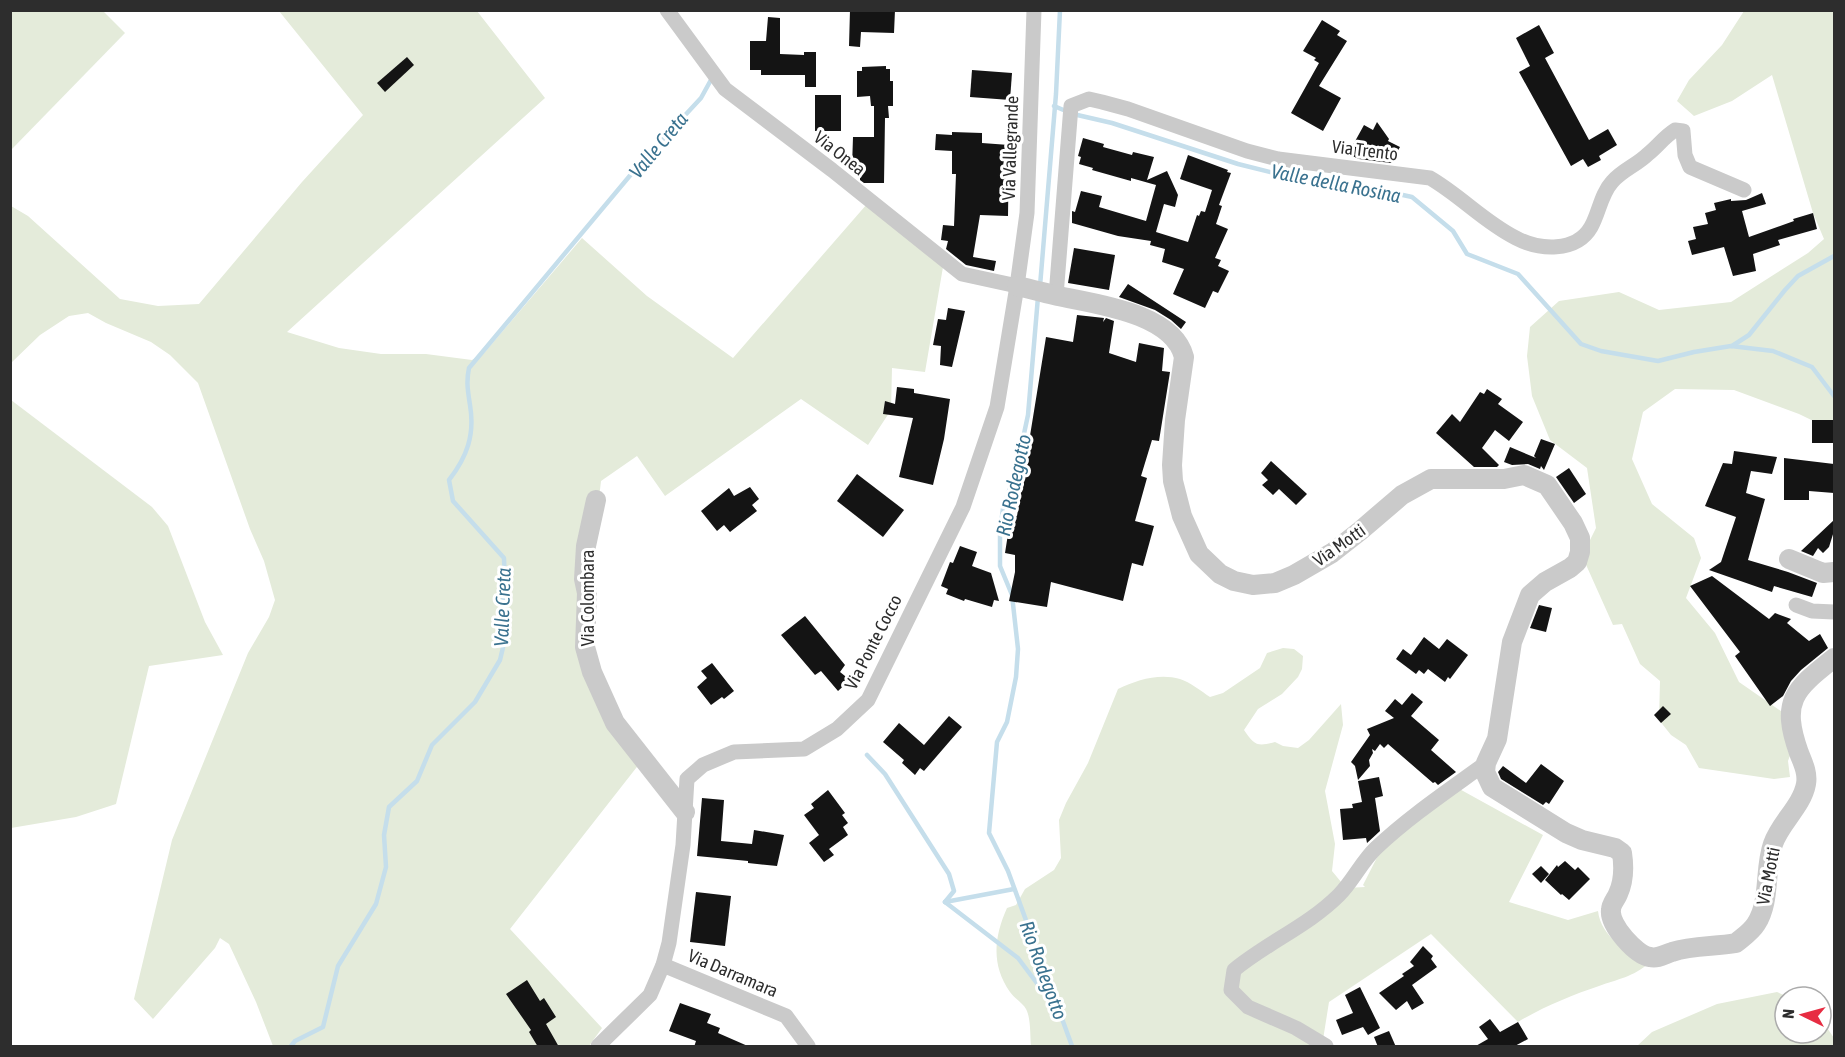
<svg xmlns="http://www.w3.org/2000/svg" width="1845" height="1057" font-family="'Asap Condensed',sans-serif">
<style>
.green{fill:#e4ebda}
.lines{fill:none;stroke-linecap:round;stroke-linejoin:round}
.stream{stroke:#c5deeb;stroke-width:4.5}
.building{fill:#141414}
.minor{stroke:#cacaca;stroke-width:15}
.tertiary{stroke:#cacaca;stroke-width:20}
.labels{text-anchor:middle;dominant-baseline:central;stroke-width:6;stroke-linejoin:round;paint-order:stroke}
.street-label{font-size:18px;fill:#2d2d2d;stroke:#fff}
.water-label{font-size:20px;font-style:italic;fill:#3a728f;stroke:#fff}
</style>
<rect width="100%" height="100%" fill="#fff"/>
<g class="green">
<polygon points="11,10 103,11 125,33 11,150"/>
<polygon points="279,11 477,11 545,98 287,332 339,348 381,354 426,354 472,360 485,352 582,238 647,296 733,358 867,204 943,267 925,372 892,368 891,410 868,445 801,399 665,496 637,456 601,481 588,595 600,687 640,763 510,929 602,1028 589,1046 273,1046 256,1002 229,944 220,938 215,948 153,1019 134,999 172,840 248,653 269,617 275,600 264,561 250,529 198,383 170,355 151,342 106,323 88,313 69,316 40,335 11,363 11,206 28,216 120,299 158,306 199,304 302,182 363,115"/>
<polygon points="1744,11 1834,11 1834,431 1799,414 1734,390 1675,389 1643,412 1632,459 1652,504 1694,538 1701,558 1686,598 1715,633 1739,682 1801,725 1788,761 1790,777 1774,779 1699,768 1686,745 1671,735 1659,720 1660,681 1640,664 1622,624 1613,625 1583,558 1581,543 1590,540 1596,528 1587,468 1550,440 1532,396 1527,356 1530,327 1559,301 1619,292 1659,310 1731,302 1808,253 1824,239 1813,213 1772,75 1732,101 1694,116 1677,101 1689,80 1722,45"/>
<polygon points="11,400 152,507 168,526 205,622 223,655 149,666 116,804 76,817 11,828"/>
<path d="M1283 648 1294 649 1303 656 1302 669 1298 677 1282 694 1258 709 1244 730C1254 745 1257 747 1275 742L1283 746 1298 748 1309 740 1341 704 1343 725 1325 791 1335 844 1332 871 1346 888 1365 887 1363 885 1390 832 1454 786 1543 835 1509 902 1568 920 1598 911C1601 937 1627 952 1649 963 1633 977 1618 979 1599 986 1572 995 1543 1007 1518 1022L1431 934 1329 1002 1322 1046H1031C1030 1036 1031 1018 1026 1009 1023 1003 1014 998 1010 992 991 965 994 937 1007 908L1016 905 1025 889 1054 870 1061 858 1059 820 1066 803 1088 763 1118 689C1137 680 1159 673 1180 679 1190 682 1201 691 1210 697L1223 693 1260 668 1267 653Z"/>
<polygon points="1777,992 1788,997 1785,997 1785,1033 1821,1033 1821,1019 1834,1038 1834,1046 1637,1046 1652,1032 1717,1004"/>
</g>
<g class="lines">
<g class="stream">
<polyline points="1054,106 1073,114 1112,123 1238,164 1274,173 1357,185 1412,197 1453,231 1467,254 1518,274 1581,344 1601,351 1658,361 1694,352 1731,346 1773,351 1812,367 1834,396"/>
<polyline points="1040,286 1056,94 1060,10"/>
<polyline points="1038,297 1028,415 1016,471 1003,508 1000,533 1000,566 1012,595 1018,649 1016,677 1007,722 997,742 989,833 1008,871 1072,1046"/>
<polyline points="1732,346 1749,335 1785,290 1798,276 1834,256"/>
<polyline points="867,755 885,774 949,874 954,891 945,902"/>
<polyline points="945,902 1018,958 1057,1010"/>
<polyline points="945,902 1014,889"/>
<path d="M291 1046 295 1041 323 1027 338 966 376 904 386 867 384 835 389 807 417 781 432 745 475 702 500 660 505 639 500 622 505 585 504 558 453 501 449 480C467 457 475 435 470 405 468 392 466 382 469 368L638 166 701 98 712 78"/>
</g>
</g>
<g class="building">
<polygon points="850,10 895,10 894,33 861,32 860,47 849,46"/>
<polygon points="768,17 780,18 780,54 804,55 804,52 816,52 816,87 805,87 805,75 761,75 761,70 750,70 750,41 766,41"/>
<polygon points="1322,20 1340,31 1337,35 1347,41 1319,86 1341,98 1323,131 1291,113 1319,63 1314,60 1316,58 1303,51"/>
<polygon points="1539,25 1554,53 1545,58 1589,140 1608,129 1617,145 1599,156 1601,160 1588,167 1583,159 1571,166 1519,72 1530,66 1516,38"/>
<polygon points="407,57 414,65 385,92 377,83"/>
<polygon points="886,66 886,69 890,69 890,81 893,81 893,106 888,106 889,118 885,118 884,183 864,183 860,180 860,167 852,167 853,137 874,137 874,106 871,106 870,96 857,97 857,71 862,71 862,67"/>
<polygon points="972,70 1012,73 1010,100 970,97"/>
<rect x="815" y="95" width="26" height="36"/>
<polygon points="1377,122 1389,139 1388,141 1400,147 1391,163 1359,159 1348,154 1364,125 1373,130"/>
<polygon points="952,132 982,133 982,143 1009,145 1008,216 980,215 973,257 996,261 994,271 966,265 946,249 948,241 941,240 943,225 954,226 956,174 952,174 952,151 935,150 936,134 952,135"/>
<polygon points="1083,138 1104,144 1103,147 1132,155 1133,152 1154,157 1147,180 1167,171 1178,195 1175,207 1164,204 1156,232 1188,242 1197,215 1199,216 1201,211 1205,212 1212,190 1180,179 1188,155 1228,170 1227,172 1231,173 1219,205 1222,206 1216,224 1228,229 1215,258 1221,260 1218,266 1229,271 1218,293 1213,291 1205,308 1173,294 1184,269 1162,262 1165,249 1150,245 1151,241 1118,236 1072,223 1072,211 1075,212 1081,191 1102,196 1099,207 1146,221 1156,185 1131,178 1131,181 1092,170 1093,168 1079,164 1081,157 1078,156"/>
<polygon points="1762,193 1766,204 1742,211 1749,237 1794,221 1793,219 1813,213 1817,229 1778,240 1780,245 1753,254 1756,271 1733,276 1724,247 1692,255 1688,241 1696,239 1693,227 1708,224 1705,213 1716,210 1714,203 1731,199 1731,201 1746,200"/>
<polygon points="1074,248 1115,255 1109,290 1068,283"/>
<polygon points="1128,284 1186,322 1181,329 1171,320 1155,310 1119,297"/>
<polygon points="948,308 965,311 952,367 940,365 941,346 933,345 938,319 946,320"/>
<polygon points="1077,315 1104,318 1103,322 1106,318 1114,321 1109,353 1136,362 1139,343 1164,348 1162,371 1170,372 1159,441 1152,440 1141,476 1147,478 1135,521 1154,526 1143,566 1132,563 1123,601 1051,582 1047,607 1009,601 1015,572 1015,555 1005,553 1011,515 1017,516 1046,337 1073,342"/>
<polygon points="897,387 914,389 914,393 950,399 944,439 933,485 899,477 913,418 883,414 885,401 895,404"/>
<polygon points="1487,389 1502,399 1498,404 1523,422 1509,441 1495,430 1482,448 1499,465 1497,467 1474,467 1436,433 1452,414 1460,422 1480,392 1484,394"/>
<rect x="1812" y="420" width="21" height="23"/>
<polygon points="1541,439 1555,444 1544,470 1541,466 1540,469 1528,464 1512,465 1504,462 1510,447 1536,458 1534,456"/>
<polygon points="1734,451 1777,457 1772,474 1751,471 1746,493 1765,499 1748,560 1788,572 1817,583 1812,597 1774,586 1772,592 1709,570 1721,562 1736,517 1705,506 1723,463 1732,464"/>
<polygon points="1784,458 1834,464 1834,493 1809,491 1809,500 1784,500"/>
<polygon points="1271,461 1307,494 1296,505 1279,489 1273,495 1262,485 1268,480 1261,473"/>
<polygon points="1569,468 1586,494 1574,503 1556,477"/>
<polygon points="857,474 904,510 883,537 837,501"/>
<polygon points="750,487 759,499 752,505 757,511 730,532 724,525 717,531 701,511 729,488 734,496"/>
<polygon points="1834,520 1834,531 1829,547 1823,553 1818,548 1813,556 1801,551"/>
<polygon points="960,546 977,552 972,566 991,573 999,601 994,600 992,607 965,599 964,601 946,594 948,589 941,586 950,562 953,563"/>
<polygon points="1712,576 1769,619 1775,613 1791,619 1787,623 1809,641 1820,634 1828,648 1801,670 1791,681 1783,696 1770,706 1735,656 1740,652 1690,586"/>
<polygon points="1539,605 1552,608 1546,632 1530,628"/>
<polygon points="805,616 845,665 840,672 850,680 838,691 821,671 815,675 781,635"/>
<polygon points="1424,637 1439,649 1447,639 1468,655 1450,679 1448,677 1445,682 1428,669 1424,674 1419,670 1416,674 1396,659 1403,649 1411,655"/>
<polygon points="712,663 734,691 724,699 722,697 711,705 697,687 707,678 701,671"/>
<polygon points="1412,693 1423,702 1411,716 1439,740 1431,750 1456,772 1438,785 1435,782 1433,783 1388,744 1384,748 1380,744 1375,751 1372,749 1373,753 1369,760 1370,766 1358,780 1355,766 1351,762 1370,735 1367,729 1394,718 1385,711 1395,699 1402,705"/>
<polygon points="1663,706 1671,714 1661,723 1654,715"/>
<polygon points="949,716 962,727 924,771 920,768 915,775 902,763 904,760 883,742 899,723 924,745"/>
<polygon points="1541,764 1564,781 1549,804 1546,802 1543,805 1501,779 1498,772 1503,766 1526,783"/>
<polygon points="1379,777 1383,796 1375,798 1380,831 1367,843 1366,838 1343,840 1340,809 1353,808 1352,804 1362,802 1358,781"/>
<polygon points="828,790 845,813 842,815 848,823 843,827 848,835 829,849 834,855 824,862 809,843 819,835 804,815 814,808 811,804"/>
<polygon points="702,798 724,800 721,841 752,844 754,830 784,835 777,866 748,863 748,861 697,856"/>
<polygon points="1565,861 1575,870 1578,867 1590,879 1569,900 1562,894 1561,895 1545,880 1557,865 1558,867"/>
<polygon points="1541,866 1549,874 1541,883 1532,874"/>
<polygon points="696,892 731,896 725,946 690,942"/>
<polygon points="1423,946 1433,956 1431,959 1437,967 1412,985 1424,1003 1412,1010 1407,1001 1396,1010 1379,993 1404,976 1402,974 1414,966 1410,962"/>
<polygon points="527,980 540,1001 544,998 556,1017 546,1024 559,1047 538,1047 529,1032 531,1030 506,994"/>
<polygon points="1360,987 1380,1028 1368,1035 1363,1027 1342,1035 1336,1020 1353,1013 1345,995"/>
<polygon points="680,1003 711,1014 707,1023 720,1028 718,1033 750,1047 694,1047 696,1041 669,1031"/>
<polygon points="1490,1019 1500,1032 1518,1022 1528,1039 1513,1047 1474,1047 1488,1039 1479,1027"/>
<polygon points="1389,1031 1396,1047 1378,1047 1374,1037"/>
</g>
<g class="lines">
<g class="minor">
<polyline points="667,10 725,89 832,170 962,274 1017,286"/>
<path d="M1056 296 1071 106 1089 99 1102 102 1128 109 1247 151 1278 159 1430 178C1461 196 1484 222 1516 238 1539 250 1576 253 1591 227 1599 213 1601 194 1612 182 1622 170 1637 165 1648 154 1658 146 1664 137 1675 130L1683 131 1685 155 1690 167 1744 190"/>
<polyline points="1796,605 1812,611 1834,612"/>
<polyline points="663,965 786,1016 808,1046"/>
<polyline points="598,1046 650,995 663,965 669,943 683,845 687,779 703,765 734,752 804,749 837,729 868,700 963,507 997,407 1017,286 1027,213 1034,10"/>
<path d="M1326 1046 1296 1028 1248 1007 1231 990 1234 970C1268 942 1308 926 1339 895 1353 881 1362 861 1376 848 1410 816 1449 790 1486 763"/>
</g>
<g class="tertiary">
<path d="M1017 286C1031 289 1045 293 1058 296 1095 304 1173 313 1184 357L1175 420 1172 465 1173 481 1182 516 1199 554 1220 574 1234 581 1253 585 1275 583 1294 575 1332 553 1360 531 1402 495 1431 479H1504L1524 475 1547 485 1573 523 1580 538V552L1577 562 1570 568 1545 582 1530 595 1512 642 1497 739 1486 763 1485 772 1492 787 1566 833 1582 840 1615 848 1622 853C1624 866 1624 881 1618 894 1616 899 1611 904 1611 910 1609 925 1636 955 1650 957 1658 959 1665 954 1672 952 1693 945 1715 947 1736 943 1743 937 1751 932 1756 924 1771 901 1764 869 1773 844 1780 823 1802 806 1806 784 1808 773 1803 763 1799 753 1780 700 1795 689 1834 658"/>
<polyline points="596,500 586,546 584,579 587,593 585,647 592,672 615,723 685,812"/>
<polyline points="1789,559 1823,573 1834,572"/>
</g>
</g>
<g class="labels">
<g class="street-label">
<text transform="translate(1010 148) rotate(-88)">Via Vallegrande</text>
<text transform="translate(1365 150) rotate(7)">Via Trento</text>
<text transform="translate(840 153) rotate(38)">Via Onea</text>
<text transform="translate(1339 545) rotate(-35)">Via Motti</text>
<text transform="translate(587 598) rotate(-90)">Via Colombara</text>
<text transform="translate(873 642) rotate(-63)">Via Ponte Cocco</text>
<text transform="translate(1768 876) rotate(-79)">Via Motti</text>
<text transform="translate(733 973) rotate(23)">Via Darramara</text>
</g>
<g class="water-label">
<text transform="translate(658 145) rotate(-50)">Valle Creta</text>
<text transform="translate(1336 183) rotate(11)">Valle della Rosina</text>
<text transform="translate(1013 485) rotate(-78)">Rio Rodegotto</text>
<text transform="translate(502 607) rotate(-88)">Valle Creta</text>
<text transform="translate(1044 970) rotate(70)">Rio Rodegotto</text>
</g>
</g>
<rect width="1845" height="1057" fill="none" stroke="#2d2d2d" stroke-width="24"/>
<g transform="translate(1803 1015) rotate(275)"><circle r="28" fill="#ffffff" stroke="#ababab" stroke-width="1.5"/>
<path d="M0-4.5L10 22L0 15L-10 22Z" fill="#e72c42"/>
<text y="-9" font-size="16" font-weight="bold" text-anchor="middle" fill="#2d2d2d">N</text>
</g>
</svg>
